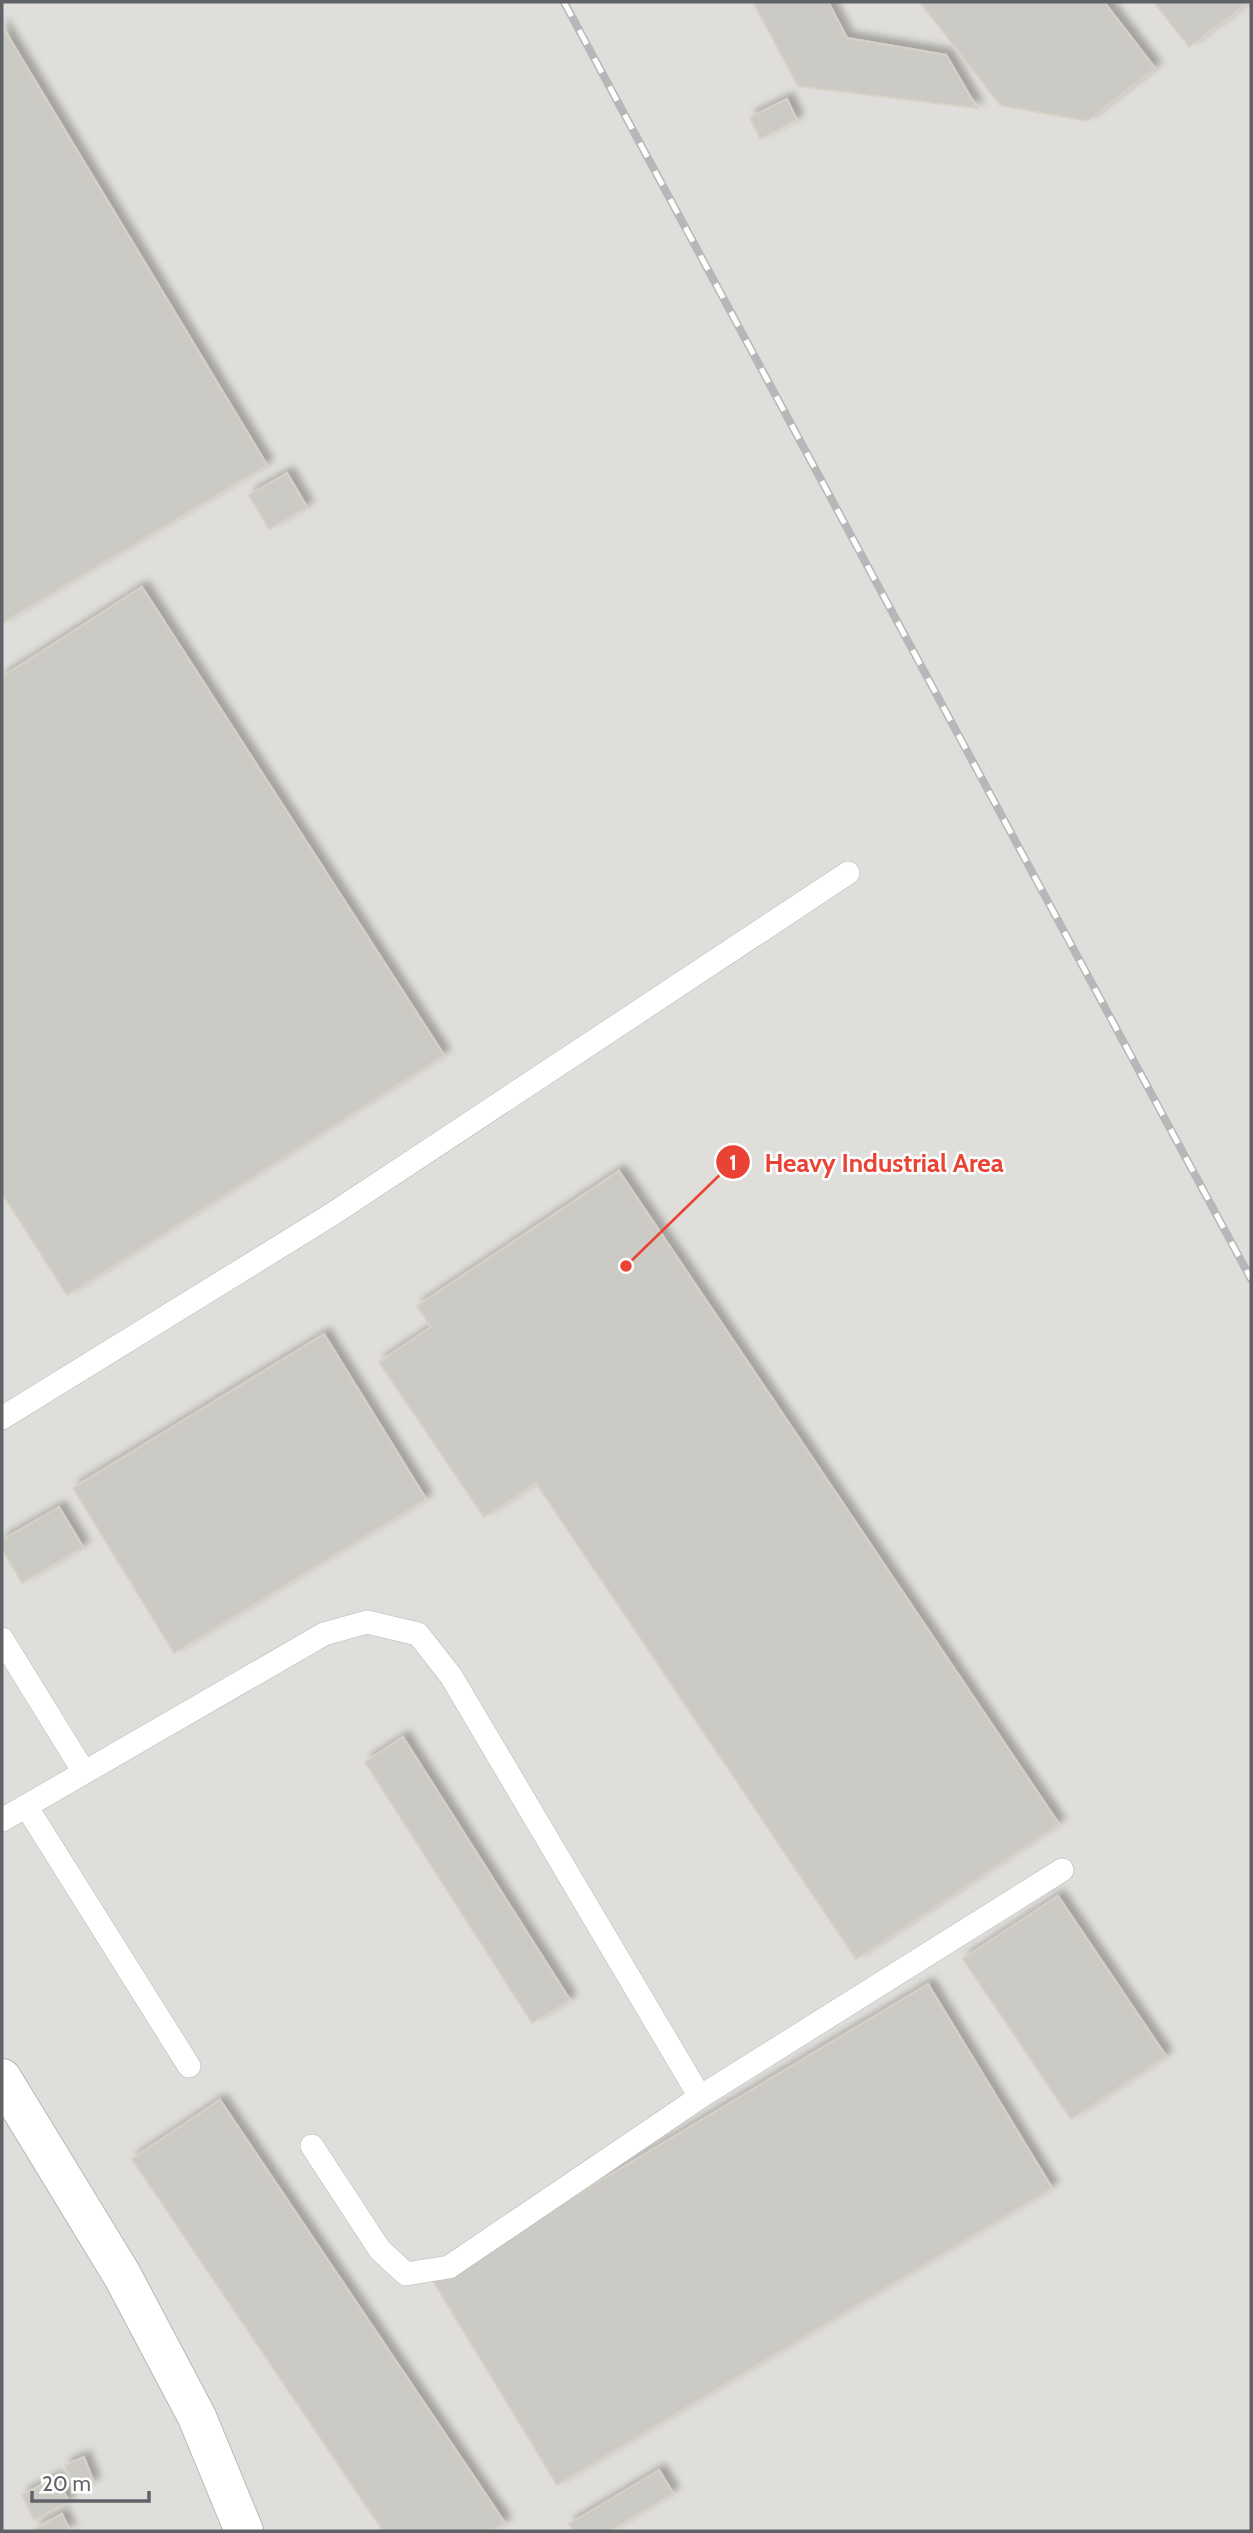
<svg xmlns="http://www.w3.org/2000/svg" width="1253" height="2533" font-family="Cabin,sans-serif">
<style>
.industrial{fill:#e0deda}
.building{fill:#cccac5;stroke:#d6d1c6;stroke-width:2;filter:url(#shadow)}
.lines{fill:none;stroke-linecap:round;stroke-linejoin:round}
.service-casing{stroke:#b5b8bc;stroke-width:24}
.minor-casing{stroke:#b5b8bc;stroke-width:40}
.service{stroke:#fff;stroke-width:23}
.minor{stroke:#fff;stroke-width:38}
.rail-casing{stroke:#b6b7b8;stroke-width:8}
.rail{stroke:#fff;stroke-width:5;stroke-dasharray:16;stroke-linecap:butt}
.leader{fill:none;stroke:#ea4335;stroke-width:2.5}
.callout-dot{fill:#ea4335;stroke:#fff;stroke-width:2.5}
.mark-label{font-size:21px;text-anchor:middle;font-weight:bold;fill:#fff}
.callout-label{font-size:26px;text-anchor:middle;font-weight:bold;fill:#ea4335;stroke:#fff;stroke-width:5;stroke-linejoin:round;paint-order:stroke}
</style>
<defs>
<filter id="shadow"><feDropShadow dx="6" dy="-6" stdDeviation="3.5" flood-color="#0004"/></filter>
</defs>
<rect width="100%" height="100%" fill="#f1efe8"/>
<rect class="industrial" x="2" y="2" width="1249" height="2529"/>
<g class="building">
<polygon points="753,2 828,2 847,38 946,55 977,108 798,86"/>
<polygon points="920,2 1104,2 1155,68 1087,121 1000,105"/>
<polygon points="1154,2 1249,2 1189,47"/>
<polygon points="2,26 267,465 2,623"/>
<polygon points="787,99 797,120 760,139 750,117"/>
<polygon points="287,473 307,507 269,529 249,495"/>
<polygon points="142,587 444,1055 67,1295 2,1193 2,677"/>
<polygon points="619,1171 1059,1824 856,1959 536,1483 484,1517 379,1362 431,1327 417,1306"/>
<polygon points="324,1334 426,1499 174,1653 73,1488"/>
<polygon points="59,1507 83,1547 22,1583 2,1549 2,1540"/>
<polygon points="403,1737 570,2000 532,2023 365,1762"/>
<polygon points="1058,1896 1166,2056 1071,2119 963,1959"/>
<polygon points="928,1984 1052,2188 557,2485 433,2281"/>
<polygon points="220,2100 505,2523 492,2531 383,2531 132,2159"/>
<polygon points="84,2457 94,2483 75,2491 65,2465"/>
<polygon points="659,2470 673,2493 610,2531 574,2531 569,2524"/>
<polygon points="56,2477 69,2502 34,2520 22,2495"/>
<polygon points="62,2514 70,2531 35,2531 34,2529"/>
</g>
<g class="lines">
<g class="service-casing">
<g id="service">
<polyline points="2,1418 334,1213 848,873"/>
<polyline points="2,1639 84,1772"/>
<polyline points="26,1806 189,2066"/>
<polyline points="2,1820 324,1634 367,1622 418,1634 451,1676 700,2097 449,2267 406,2274 380,2250 312,2146"/>
<polyline points="700,2097 1062,1870"/>
</g>
</g>
<g class="minor-casing">
<polyline id="minor" points="2,2078 122,2275 197,2417 244,2531"/>
</g>
<use href="#service" class="service"/>
<use href="#minor" class="minor"/>
<g class="rail-casing">
<polyline id="rail" points="564,2 1251,1279"/>
</g>
<use href="#rail" class="rail"/>
</g>
<path class="leader" d="M626 1266L733 1162"/>
<g class="callout-dot">
<circle cx="626" cy="1266" r="7"/>
<circle cx="733" cy="1162" r="18"/>
</g>
<g class="mark-label">
<text x="733" y="1170">1</text>
</g>
<g class="callout-label">
<text x="884" y="1172">Heavy Industrial Area</text>
</g>
<rect width="1253" height="2533" fill="none" stroke="#5f6368" stroke-width="7"/>
<path d="M32 2491v10h117v-10" fill="none" stroke="#5f6368" stroke-width="3.5"/>
<text x="42" y="2491" font-size="21" fill="#5f6368" stroke="#ffffff" stroke-width="5" paint-order="stroke">20 m</text>
</svg>
